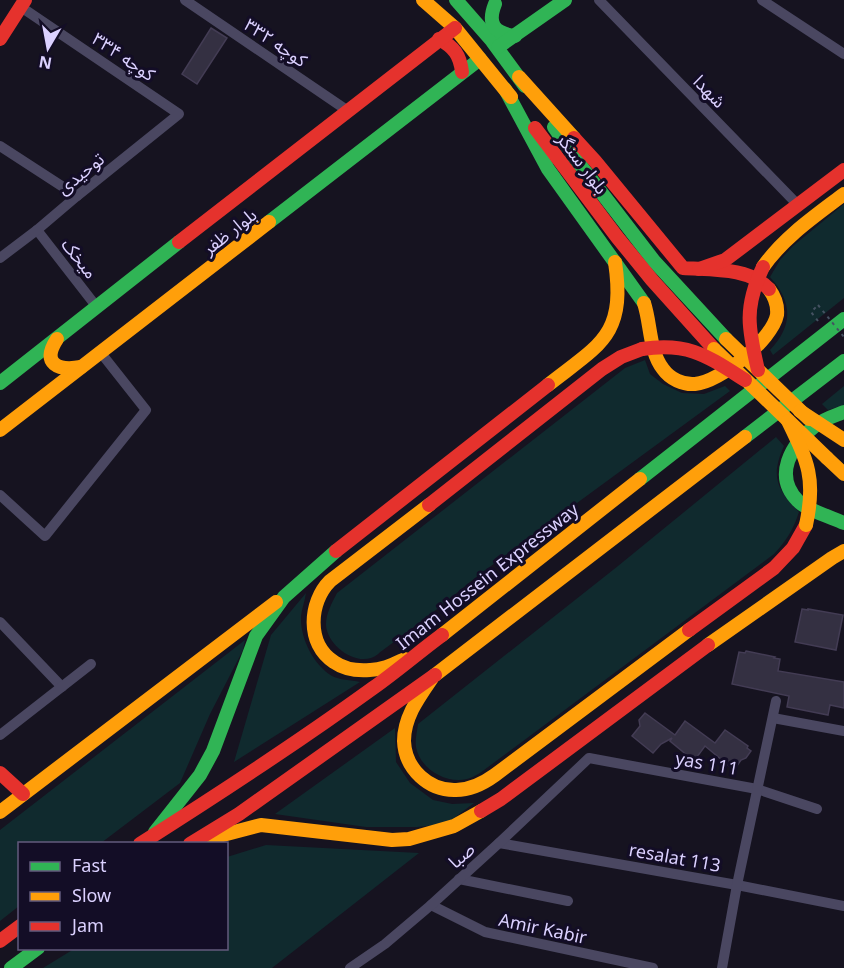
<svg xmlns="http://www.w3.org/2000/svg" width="844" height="968" font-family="'Noto Sans','Noto Sans Arabic',sans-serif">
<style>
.green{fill:#102a2e}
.building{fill:#343042;stroke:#433c54;stroke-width:1.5}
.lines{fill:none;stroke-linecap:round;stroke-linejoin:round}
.path{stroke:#455262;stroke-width:2;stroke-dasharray:3 4.5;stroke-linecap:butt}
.street{stroke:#4a4761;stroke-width:10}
.fast{stroke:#30b455;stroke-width:14}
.slow{stroke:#ff9f0a;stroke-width:14}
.jam{stroke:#e5322d;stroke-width:14}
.path-bridge{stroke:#455262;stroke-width:2;stroke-dasharray:3 4.5;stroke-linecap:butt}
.slow-bridge{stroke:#ff9f0a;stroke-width:14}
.jam-bridge{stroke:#e5322d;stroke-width:14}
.labels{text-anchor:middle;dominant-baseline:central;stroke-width:6;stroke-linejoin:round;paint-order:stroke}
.street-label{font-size:18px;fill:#dbd1ff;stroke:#130d26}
</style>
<rect width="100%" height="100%" fill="#161320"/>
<g class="green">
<path d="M844 204V298L773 355 770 350C793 326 793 302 770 277L780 260 793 246Z"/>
<path d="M645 360 650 374 663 384 682 393 704 394 725 386 730 391 480 574 426 618 379 653C379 654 372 658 371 658 352 664 327 644 326 625 326 613 332 603 337 593L625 368Z"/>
<polygon points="844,386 844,405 828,410 822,404"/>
<path d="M776 437 784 446C770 477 777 489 799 512 793 530 787 540 774 554L480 773C476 775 471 778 467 779 446 784 420 769 416 747 415 739 417 732 418 724L618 566Z"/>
<path d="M306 593C305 600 302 608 301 616 300 638 313 664 332 676 339 680 351 680 360 682L234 762 271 635Z"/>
<polygon points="245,640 243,650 210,714 180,783 101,843 20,844 19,906 0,921 0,830"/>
<polygon points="395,728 396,762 410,783 433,800 452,804 474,803 446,824 417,827 366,827 275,814"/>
<polygon points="266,845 419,853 272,968 43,968 74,949 226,948 227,857"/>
</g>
<g class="building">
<polygon points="211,28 227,38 197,84 182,74"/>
<polygon points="802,609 808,610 808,609 843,615 836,650 795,642"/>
<polygon points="746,651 775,657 774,658 780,659 778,671 844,682 844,708 830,705 828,715 787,707 789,696 732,684 739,652 745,653"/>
<polygon points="645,713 675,735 685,721 715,743 725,730 748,746 747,748 751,751 746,758 741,760 734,770 705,746 694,761 670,741 672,738 661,744 653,753 632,736 640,726 639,720"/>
</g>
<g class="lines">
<polyline class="path" points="818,321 811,312 818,305"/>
<g class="street">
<polyline points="185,0 348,111"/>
<polyline points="599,0 798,205"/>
<polyline points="762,0 844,54"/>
<polyline points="0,146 77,196"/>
<polyline points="37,230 96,306"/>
<polyline points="0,258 37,230 77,196 179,114 21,7"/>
<polyline points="0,495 45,536 146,410 101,353"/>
<polyline points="0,622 62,687"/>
<polyline points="773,718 844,731"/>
<polyline points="0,735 91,664"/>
<polyline points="499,843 737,885 844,906"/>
<polyline points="459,879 568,901"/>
<polyline points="431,905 485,932 653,968"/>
<polyline points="350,968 385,944 431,905 499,843 589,758 757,789 817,809"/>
<polyline points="722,968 737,885 776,701"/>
</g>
<g class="fast">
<polyline points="456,0 492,41 525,86"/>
<path d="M495 4C487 24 494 33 515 36"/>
<polyline points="498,47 565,0"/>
<polyline points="505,89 548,169 644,303"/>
<polyline points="554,127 581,166 654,261 726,339"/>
<polyline points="269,222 480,59"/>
<polyline points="0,383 179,242"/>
<path d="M844 412C834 416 823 419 815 426 791 444 773 476 798 501 805 509 833 518 844 523"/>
<polyline points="745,437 844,361"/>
<polyline points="640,479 844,319"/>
<polyline points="155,832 200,775 213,751 256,636 284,597 336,551"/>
<polyline points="11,968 38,948"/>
</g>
<g class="slow">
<polyline points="423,0 455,28 511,97"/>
<polyline points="519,77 574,138"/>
<path d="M763 267C784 237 815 216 844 194"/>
<path d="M644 303C651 324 649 351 663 369 670 379 683 385 695 384 720 382 772 340 777 315 778 305 775 297 769 289"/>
<path d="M57 339C41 364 58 371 81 367"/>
<path d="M548 385C600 344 626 336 615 262"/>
<polyline points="0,430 269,222"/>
<polyline points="827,458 844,474"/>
<polyline points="442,635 640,479"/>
<polyline points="708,645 832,558 844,551"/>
<path d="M405 659C394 664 383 670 370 670 358 671 344 669 334 662 306 644 309 602 330 581L429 505"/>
<polyline points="435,675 745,437"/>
<path d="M432 678C419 697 404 717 404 741 405 769 429 791 456 790 470 790 484 783 495 775L689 630"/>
<polyline points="0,812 276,602"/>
<polyline points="200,841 261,825 392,840 409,839 454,826 481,811"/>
</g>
<g class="jam">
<polyline points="0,39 25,0"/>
<path d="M439 39C454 47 460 55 462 72"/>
<polyline points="535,128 617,237 652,280 714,349"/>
<path d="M574 138 595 161 683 268C710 270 749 267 769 289"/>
<polyline points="179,242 455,28"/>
<polyline points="699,269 725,260 844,170"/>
<polyline points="429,505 602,369 621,357 642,349"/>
<polyline points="336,551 548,385"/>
<polyline points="689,630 774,568 793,548 806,525"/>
<polyline points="0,773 23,794"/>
<polyline points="481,811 501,799 708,645"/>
<path d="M140 844C219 794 297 743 373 688 397 671 419 652 442 635"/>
<polyline points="190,844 239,814 435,675"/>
<polyline points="0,941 20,926"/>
</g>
<polyline class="path-bridge" points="818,305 844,337"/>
<g class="slow-bridge">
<polyline points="726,339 809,419"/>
<polyline points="714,349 827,458"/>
<polyline points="800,411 844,440"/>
<path d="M788 421C808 462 816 479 806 525"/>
</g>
<g class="jam-bridge">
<path d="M642 349C689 342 707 356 745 380"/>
<path d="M758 370C748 328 744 307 763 267"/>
</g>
</g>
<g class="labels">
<g class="street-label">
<text transform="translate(276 42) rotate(34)">کوچه ۳۳۲</text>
<text transform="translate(124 56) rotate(34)">کوچه ۳۳۴</text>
<text transform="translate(710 91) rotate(46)">شهدا</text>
<text transform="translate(583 163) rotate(53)">بلوار سنگر</text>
<text transform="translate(80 173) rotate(-39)">توحیدی</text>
<text transform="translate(229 231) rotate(-38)">بلوار ظفر</text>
<text transform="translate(80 258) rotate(52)">میخک</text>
<text transform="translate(487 576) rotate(-38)">Imam Hossein Expressway</text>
<text transform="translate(707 763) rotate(10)">yas 111</text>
<text transform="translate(461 855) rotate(-42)">صبا</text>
<text transform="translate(675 857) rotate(10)">resalat 113</text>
<text transform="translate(543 928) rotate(12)">Amir Kabir</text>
</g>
</g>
<rect x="18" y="842" width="210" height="108" fill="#130d26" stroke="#635b7d" stroke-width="1.5"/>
<rect x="30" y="862" width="30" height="9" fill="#30b455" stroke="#635b7d" stroke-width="1.5"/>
<text x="72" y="872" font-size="18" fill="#dbd1ff">Fast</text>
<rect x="30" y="892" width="30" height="9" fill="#ff9f0a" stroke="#635b7d" stroke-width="1.5"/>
<text x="72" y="902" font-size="18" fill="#dbd1ff">Slow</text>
<rect x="30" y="922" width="30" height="9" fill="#e5322d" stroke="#635b7d" stroke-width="1.5"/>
<text x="72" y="932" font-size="18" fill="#dbd1ff">Jam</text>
<g transform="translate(48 48) rotate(190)" stroke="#130d26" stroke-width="4.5" paint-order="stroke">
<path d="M0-4.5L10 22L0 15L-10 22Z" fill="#dbd1ff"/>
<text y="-9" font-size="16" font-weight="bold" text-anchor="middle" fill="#dbd1ff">N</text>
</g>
</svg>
